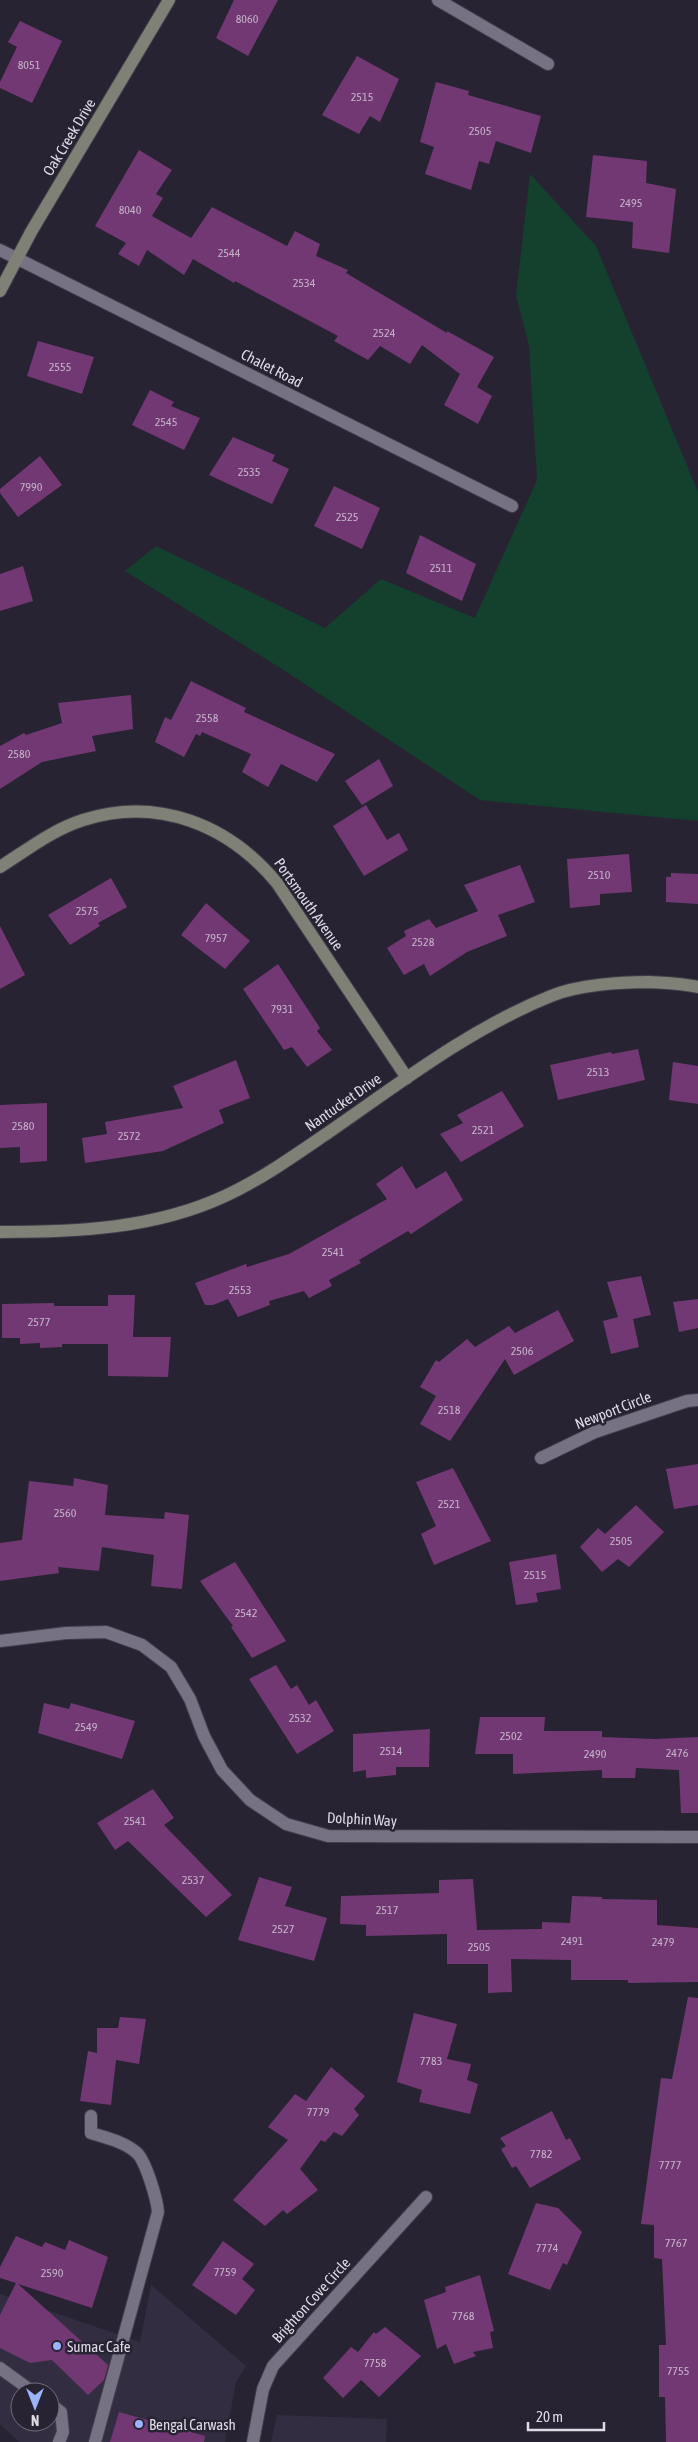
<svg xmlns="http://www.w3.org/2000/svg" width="698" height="2442" font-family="'Asap Condensed',sans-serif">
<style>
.built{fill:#332d41;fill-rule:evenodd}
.green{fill:#13412d}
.building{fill:#723873}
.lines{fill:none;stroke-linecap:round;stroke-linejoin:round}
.lane-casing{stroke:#423e4b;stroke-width:14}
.street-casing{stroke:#423e4b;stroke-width:14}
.secondary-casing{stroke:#423e4b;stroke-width:14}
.lane{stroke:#777184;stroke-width:12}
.street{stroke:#777184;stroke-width:12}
.secondary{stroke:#7f8076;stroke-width:12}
.poi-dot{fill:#9ab5fd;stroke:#282333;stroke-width:2}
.labels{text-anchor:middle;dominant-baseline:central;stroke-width:5;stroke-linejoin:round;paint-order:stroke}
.number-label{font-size:12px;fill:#c3b2c8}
.street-label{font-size:15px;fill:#dedbe5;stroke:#282333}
.poi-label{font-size:15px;fill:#dedbe5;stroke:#282333;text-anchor:start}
</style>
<rect width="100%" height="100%" fill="#282333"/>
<g class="built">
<path d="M151 2285 246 2366 236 2382 225 2442H19L0 2424V2294L140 2342ZM20 2392H50V2422H20Z"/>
<polygon points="277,2415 387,2419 386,2442 271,2442"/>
</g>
<polygon class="green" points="530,174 596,246 698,492 698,821 480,800 282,669 125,571 156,546 325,628 381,579 475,618 537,480 529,346 516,295"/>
<g class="building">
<polygon points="234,0 278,0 248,56 216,38"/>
<polygon points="20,21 62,41 32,103 0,88 0,82 17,47 8,42"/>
<polygon points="357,56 399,79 380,122 370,116 359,134 322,115"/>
<polygon points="436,82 469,91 468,95 541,116 531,153 496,141 489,164 479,161 471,190 425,174 434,147 420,142"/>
<polygon points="139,150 172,170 156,194 163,198 152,216 191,238 212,207 287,246 295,231 320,244 316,256 348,270 346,273 447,333 447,331 494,357 477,387 492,396 478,424 444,405 460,374 422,345 410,364 380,346 368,360 334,341 338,336 235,281 234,283 193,259 184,275 147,250 139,266 118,254 126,243 95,226"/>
<polygon points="593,155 647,161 646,183 676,189 669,253 632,248 633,222 586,217"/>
<polygon points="38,341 94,357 82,394 27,376"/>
<polygon points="150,390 174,402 171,406 200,418 184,450 132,425"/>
<polygon points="233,437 275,455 272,461 289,469 272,504 209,475"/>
<polygon points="40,456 62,485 18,517 0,493 0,489"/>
<polygon points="334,486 380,508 362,549 314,526"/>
<polygon points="420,535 476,564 462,601 406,573"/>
<polygon points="23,566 33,601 0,611 0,574"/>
<polygon points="191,681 246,708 244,712 335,754 317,782 281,764 268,787 242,772 251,754 202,732 200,736 196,734 184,757 155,742 165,717 171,720"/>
<polygon points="131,695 133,729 92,736 96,751 42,762 0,789 0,746 24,733 26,735 62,723 58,703"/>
<polygon points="379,759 393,786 362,805 345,781"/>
<polygon points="366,805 387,840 399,833 408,850 364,876 333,826"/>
<polygon points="629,854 632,892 600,894 600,905 570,908 567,859"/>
<polygon points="520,865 535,902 498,915 507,936 467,952 430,976 424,964 404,975 387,948 406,936 404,931 429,919 436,928 478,911 464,885"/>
<polygon points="671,873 698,874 698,904 666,902 666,877 671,877"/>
<polygon points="111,878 127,907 98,923 100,926 70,945 48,915"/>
<polygon points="206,903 250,941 225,969 181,935"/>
<polygon points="0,926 25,975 0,989"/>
<polygon points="278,964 320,1028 317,1031 332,1050 307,1067 292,1047 284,1050 243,989"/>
<polygon points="638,1049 645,1080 558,1100 550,1065 611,1052 612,1054"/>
<polygon points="236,1060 250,1098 219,1110 224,1123 163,1151 85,1163 82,1138 107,1134 105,1122 183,1108 173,1086"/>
<polygon points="673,1062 698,1066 698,1104 669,1100"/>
<polygon points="502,1091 524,1126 461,1162 440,1134 463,1123 457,1115"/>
<polygon points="47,1103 47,1161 20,1163 20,1147 0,1148 0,1105"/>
<polygon points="402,1166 416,1189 446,1171 463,1200 411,1234 408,1231 359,1260 361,1263 329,1280 332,1286 309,1298 304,1291 269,1301 270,1305 238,1317 228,1299 213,1305 205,1305 195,1283 246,1264 247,1267 289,1254 387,1199 376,1184"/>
<polygon points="641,1276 651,1315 633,1319 639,1347 611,1354 603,1321 618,1317 607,1282"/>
<polygon points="108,1295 135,1295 133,1337 171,1337 168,1377 108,1376 108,1344 62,1344 62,1347 40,1348 40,1343 20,1344 20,1338 2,1338 2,1304 54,1303 54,1306 108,1306"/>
<polygon points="698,1299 698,1328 679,1332 673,1302"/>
<polygon points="558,1310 574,1341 514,1375 505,1359 450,1441 420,1424 436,1396 420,1387 436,1360 439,1362 467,1339 475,1347 509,1326 515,1333"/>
<polygon points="698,1464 698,1505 674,1509 666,1469"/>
<polygon points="453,1468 491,1541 434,1565 421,1534 436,1526 416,1482"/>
<polygon points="74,1478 108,1485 105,1515 164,1519 165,1512 189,1515 182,1589 151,1586 154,1555 102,1547 99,1571 58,1567 59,1573 0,1581 0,1543 22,1540 29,1481 73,1486"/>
<polygon points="636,1505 664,1532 629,1567 618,1559 602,1572 580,1547 598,1528 605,1534"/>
<polygon points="556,1554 561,1589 536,1593 538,1602 516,1605 509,1562"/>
<polygon points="235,1562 286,1641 252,1658 231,1627 233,1626 200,1581"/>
<polygon points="276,1665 291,1689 297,1685 309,1705 316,1700 334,1731 297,1754 249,1679"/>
<polygon points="44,1703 69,1709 71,1703 135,1721 122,1759 38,1733"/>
<polygon points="480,1717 545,1717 544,1731 602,1731 602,1737 655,1739 698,1737 698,1813 681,1813 679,1770 636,1768 635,1778 602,1778 602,1770 513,1774 513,1754 475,1754"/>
<polygon points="430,1729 429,1767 396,1767 396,1775 366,1778 366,1770 353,1772 353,1734"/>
<polygon points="153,1789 174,1818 164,1825 232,1895 206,1917 128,1841 115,1850 97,1823"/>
<polygon points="259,1877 292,1887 285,1906 327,1918 314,1961 238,1940"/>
<polygon points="473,1879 477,1930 542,1929 542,1922 570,1923 572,1896 602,1897 602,1899 657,1900 657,1925 698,1928 698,1982 628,1983 628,1980 571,1980 571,1960 511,1959 512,1992 488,1993 488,1964 447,1964 447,1934 366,1936 366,1925 340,1924 341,1896 439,1893 439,1880"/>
<polygon points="688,1997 698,1998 698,2442 666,2442 665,2397 659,2397 659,2345 666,2345 662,2259 654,2258 654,2225 641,2224 661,2078 672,2079"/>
<polygon points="414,2013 457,2024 447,2059 471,2064 467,2080 478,2084 470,2114 419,2102 422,2090 397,2082"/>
<polygon points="120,2017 146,2019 139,2064 116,2060 111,2105 80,2101 88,2051 97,2053 97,2028 118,2028"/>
<polygon points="331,2067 365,2096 354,2109 359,2115 342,2136 334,2132 325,2142 321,2140 300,2169 318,2190 287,2214 283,2210 265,2226 233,2200 288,2140 268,2127 295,2094 306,2101"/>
<polygon points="552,2111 566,2140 570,2138 581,2159 530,2188 516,2166 512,2168 501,2149 506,2146 500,2138"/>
<polygon points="536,2203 558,2208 582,2232 567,2265 563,2263 550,2290 508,2274"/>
<polygon points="16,2236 42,2247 45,2242 65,2250 69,2240 108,2257 92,2308 18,2284 108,2365 104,2380 88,2395 52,2360 30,2363 0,2348 0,2315 16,2283 0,2278 0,2267"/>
<polygon points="223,2241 254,2264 242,2279 255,2290 236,2315 192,2285"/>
<polygon points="480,2275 494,2331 490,2332 493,2348 473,2352 476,2356 454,2364 446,2344 437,2349 424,2300 446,2292 445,2287"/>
<polygon points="385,2327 421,2356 379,2397 361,2380 343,2398 323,2378 351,2347 358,2352 374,2332 376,2334"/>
<polygon points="119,2412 205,2436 204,2442 110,2442"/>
</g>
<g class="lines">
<g class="lane-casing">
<g id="lane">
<path d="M91 2116V2133C107 2138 125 2142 137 2153 146 2162 157 2199 158 2212L95 2442"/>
<polyline points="0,2368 33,2392"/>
<polyline points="50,2404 61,2412 63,2432 59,2442"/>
</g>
</g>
<g class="street-casing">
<g id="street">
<polyline points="438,0 548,64"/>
<polyline points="0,250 512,506"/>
<polyline points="541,1458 595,1432 687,1401 698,1400"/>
<polyline points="0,1641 66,1633 106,1632 142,1645 171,1667 190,1699 204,1736 222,1770 250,1800 286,1824 328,1836 698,1837"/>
<polyline points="253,2442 263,2389 273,2366 426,2197"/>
</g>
</g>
<g class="secondary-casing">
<g id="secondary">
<polyline points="0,291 31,232 169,0"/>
<path d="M0 867C27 850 52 830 83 820 158 796 229 825 277 883L407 1078"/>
<path d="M0 1232C76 1232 154 1229 225 1196 262 1179 295 1155 329 1132 400 1083 471 1028 551 996 577 985 620 982 649 982 666 983 681 983 698 987"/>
</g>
</g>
<use href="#lane" class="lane"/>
<use href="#street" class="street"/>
<use href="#secondary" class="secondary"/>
</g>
<g class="poi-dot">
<circle cx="57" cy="2346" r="5"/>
<circle cx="139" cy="2424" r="5"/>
</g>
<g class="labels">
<g class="number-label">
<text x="247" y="19">8060</text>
<text x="29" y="65">8051</text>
<text x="362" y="97">2515</text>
<text x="480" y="131">2505</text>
<text x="631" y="203">2495</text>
<text x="130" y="210">8040</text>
<text x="229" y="253">2544</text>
<text x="304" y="283">2534</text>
<text x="384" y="333">2524</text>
<text x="60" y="367">2555</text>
<text x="166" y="422">2545</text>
<text x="249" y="472">2535</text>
<text x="31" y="487">7990</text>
<text x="347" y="517">2525</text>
<text x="441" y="568">2511</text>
<text x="207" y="718">2558</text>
<text x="19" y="754">2580</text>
<text x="599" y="875">2510</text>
<text x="87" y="911">2575</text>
<text x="216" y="938">7957</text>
<text x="423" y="942">2528</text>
<text x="282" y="1009">7931</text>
<text x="598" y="1072">2513</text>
<text x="23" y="1126">2580</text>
<text x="483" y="1130">2521</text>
<text x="129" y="1136">2572</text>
<text x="333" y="1252">2541</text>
<text x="240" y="1290">2553</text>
<text x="39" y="1322">2577</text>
<text x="522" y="1351">2506</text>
<text x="449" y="1410">2518</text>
<text x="449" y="1504">2521</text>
<text x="65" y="1513">2560</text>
<text x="621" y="1541">2505</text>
<text x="535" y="1575">2515</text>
<text x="246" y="1613">2542</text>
<text x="300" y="1718">2532</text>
<text x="86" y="1727">2549</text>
<text x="511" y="1736">2502</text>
<text x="391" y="1751">2514</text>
<text x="677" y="1753">2476</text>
<text x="595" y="1754">2490</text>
<text x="135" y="1821">2541</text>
<text x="193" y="1880">2537</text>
<text x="387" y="1910">2517</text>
<text x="283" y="1929">2527</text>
<text x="572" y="1941">2491</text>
<text x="663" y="1942">2479</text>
<text x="479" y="1947">2505</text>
<text x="431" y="2061">7783</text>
<text x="318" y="2112">7779</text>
<text x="541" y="2154">7782</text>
<text x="670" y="2165">7777</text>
<text x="676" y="2243">7767</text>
<text x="547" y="2248">7774</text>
<text x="225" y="2272">7759</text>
<text x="52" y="2273">2590</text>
<text x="463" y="2316">7768</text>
<text x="375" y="2363">7758</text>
<text x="678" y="2371">7755</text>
</g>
<g class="street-label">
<text transform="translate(69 137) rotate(-59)">Oak Creek Drive</text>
<text transform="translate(272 368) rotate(27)">Chalet Road</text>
<text transform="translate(309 904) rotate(55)">Portsmouth Avenue</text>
<text transform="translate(343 1102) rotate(-35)">Nantucket Drive</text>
<text transform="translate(613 1410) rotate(-21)">Newport Circle</text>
<text transform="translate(362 1819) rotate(3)">Dolphin Way</text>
<text transform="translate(311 2300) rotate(-48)">Brighton Cove Circle</text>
</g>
<g class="poi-label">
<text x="67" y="2346">Sumac Cafe</text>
<text x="149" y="2424">Bengal Carwash</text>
</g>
</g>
<g transform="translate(35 2407) rotate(180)"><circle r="24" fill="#282333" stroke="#716d7a"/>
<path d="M0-4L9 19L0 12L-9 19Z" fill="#9ab5fd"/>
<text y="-8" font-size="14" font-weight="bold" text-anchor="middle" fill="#dedbe5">N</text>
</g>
<path d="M528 2422v8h76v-8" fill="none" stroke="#dedbe5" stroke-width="2.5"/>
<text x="536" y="2422" font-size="15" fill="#dedbe5" stroke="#282333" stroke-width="4" paint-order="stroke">20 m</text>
</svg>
